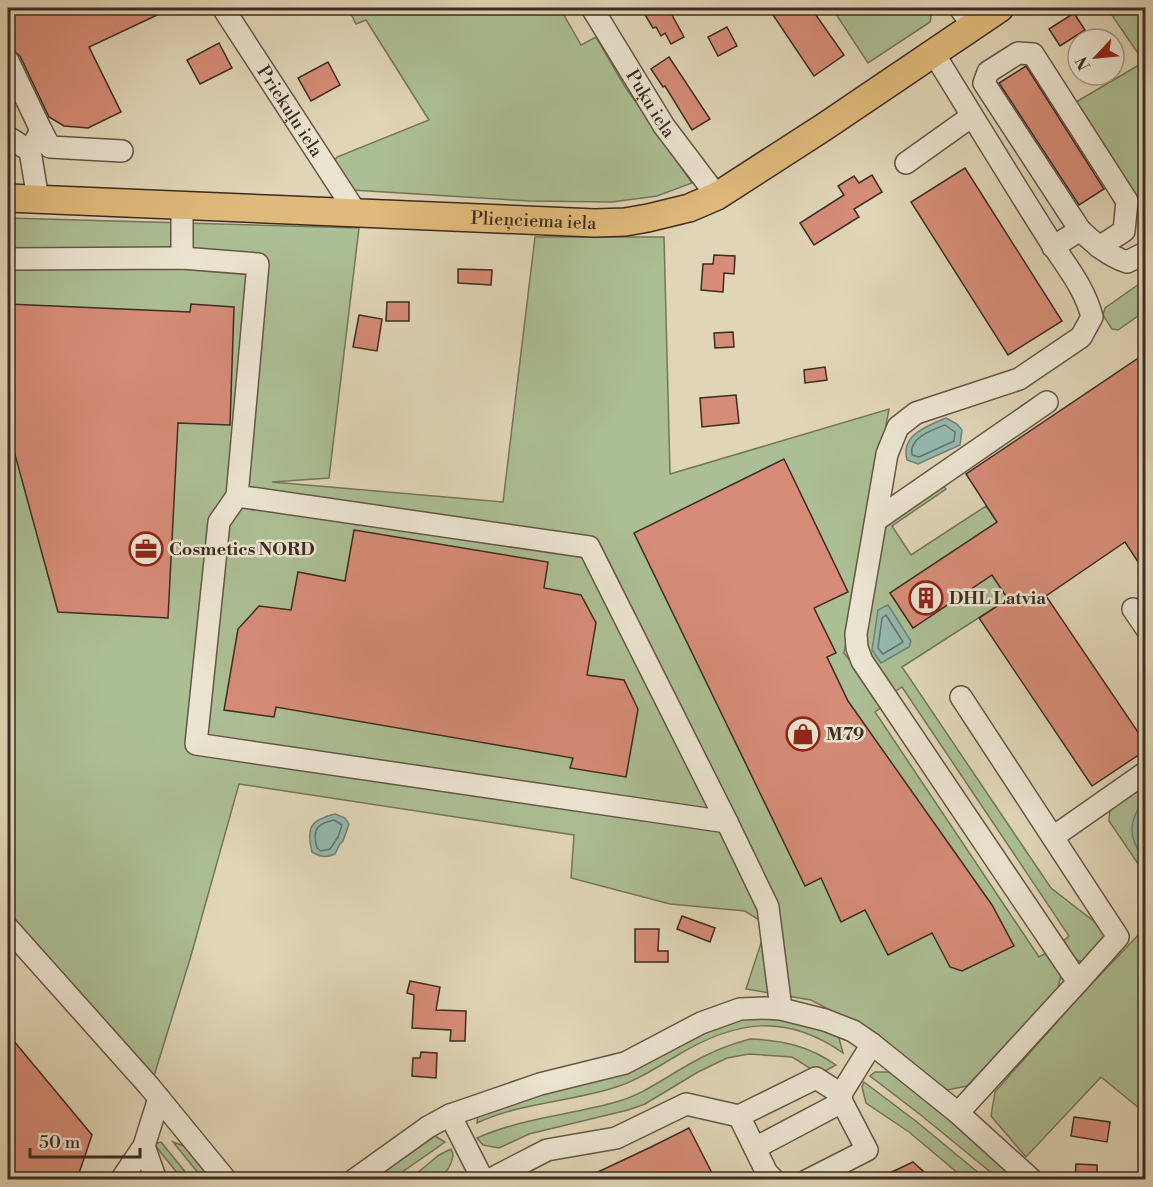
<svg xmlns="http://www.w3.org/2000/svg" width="1153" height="1187" font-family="'Libre Bodoni',serif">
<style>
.green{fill:#acbe93;stroke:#74755a;stroke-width:1.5}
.water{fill:#94b9ae;stroke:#718176;stroke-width:1.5}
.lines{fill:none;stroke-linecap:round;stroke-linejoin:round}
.shore{stroke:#687268;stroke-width:1.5}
.building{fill:#d68c77;stroke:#3d2c21;stroke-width:1.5}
.minor-casing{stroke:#665646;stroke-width:24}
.major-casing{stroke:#3d2c21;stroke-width:30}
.minor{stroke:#ebe4d0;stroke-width:21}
.major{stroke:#e0ba7b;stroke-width:27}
.labels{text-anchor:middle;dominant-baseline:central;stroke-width:5;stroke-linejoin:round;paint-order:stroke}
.street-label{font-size:18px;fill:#3d2c21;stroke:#ebe4d0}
.poi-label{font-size:18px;font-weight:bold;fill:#3d2c21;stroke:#ebe4d0;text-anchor:start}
</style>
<rect width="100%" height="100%" fill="#e0d5b6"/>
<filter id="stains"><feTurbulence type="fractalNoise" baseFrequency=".00333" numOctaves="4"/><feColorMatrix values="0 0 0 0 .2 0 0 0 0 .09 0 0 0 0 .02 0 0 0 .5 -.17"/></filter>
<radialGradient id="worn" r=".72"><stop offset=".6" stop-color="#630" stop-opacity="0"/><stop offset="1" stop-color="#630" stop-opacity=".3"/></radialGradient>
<g class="green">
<polygon points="348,8 560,8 581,45 596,37 624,85 692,183 657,196 612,202 529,201 352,190 334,161 337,157 429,120 366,20 356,24"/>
<polygon points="832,8 929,8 932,11 930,22 868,63"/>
<polygon points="1107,8 1145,8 1145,214 1076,102 1144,62"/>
<polygon points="8,218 359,228 329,478 272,482 503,502 535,237 664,237 670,474 889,409 844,653 885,705 875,712 1039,957 1049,951 1061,976 1057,991 967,1086 947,1090 870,1031 811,1000 746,989 767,925 745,911 670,904 571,878 574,835 239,784 190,959 154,1076 8,912"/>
<polygon points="1145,280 1145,311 1118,330 1112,329 1103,315 1105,308"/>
<path d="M941 482 946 489 892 526 911 555 986 506 997 522 890 593 913 628 992 575 1008 599 902 667 1051 888 1100 926 1107 939 1087 962C1074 963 1068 952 1061 943L1069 936 902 687 893 693 865 653V631L883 529 893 514Z"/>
<polygon points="1145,781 1145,874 1109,821 1110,808"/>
<polygon points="1145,928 1145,1113 1101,1077 1026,1157 991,1116 995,1092 1079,997"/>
<path d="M760 1015 837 1031 843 1053C786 1013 736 1020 678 1055 657 1067 637 1081 613 1088 568 1102 520 1103 477 1123L478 1113 717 1023Z"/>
<path d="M750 1039C782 1040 809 1046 836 1065L827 1070 816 1072 792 1057 749 1054 727 1058 698 1072 645 1104 628 1110 529 1134 499 1148 483 1145 477 1138C522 1118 570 1115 616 1102 642 1095 663 1079 686 1066 706 1054 727 1045 750 1039Z"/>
<polygon points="875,1072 895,1072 945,1116 1023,1179 999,1179 922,1116 870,1076"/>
<polygon points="864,1082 917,1122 986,1179 965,1179 909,1132 866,1103 862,1087"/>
<polygon points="435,1136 445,1142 392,1179 374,1179"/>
<polygon points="161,1142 191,1179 182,1179 154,1144"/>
<polygon points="173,1142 184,1146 211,1179 203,1179"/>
<path d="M451 1149C454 1155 453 1157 451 1163 444 1182 427 1180 410 1179L439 1155Z"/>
</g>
<g class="water">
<path d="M946 418 957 424 962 430 960 445 918 464 907 460C900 435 927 426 946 418Z"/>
<polygon points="888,605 911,641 909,647 881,663 872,650 878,610"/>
<path d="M1145 798V859C1126 837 1129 820 1145 798Z"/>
<path d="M335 814 345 818 349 824 343 841 340 844 335 854C326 858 320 857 312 852 306 828 310 820 335 814Z"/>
</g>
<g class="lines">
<g class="shore">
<path d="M945 425 955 432 954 441 919 457 912 455C908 438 932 430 945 425Z"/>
<polygon points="886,615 903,642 883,654 878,648 882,618"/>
<path d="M334 820 342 825 338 837 330 849 321 851 317 848C312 830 316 824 334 820Z"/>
</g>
</g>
<g class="building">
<polygon points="8,8 172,8 89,47 121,112 88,128 64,126 49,117 20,56 8,46"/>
<polygon points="641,8 686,8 672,15 684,37 671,44 665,33 661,36 656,27 653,28"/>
<polygon points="783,8 811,8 844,55 814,76 773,15"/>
<polygon points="1074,13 1085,30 1060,46 1049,29"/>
<polygon points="727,27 737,46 718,56 708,37"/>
<polygon points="219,43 232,68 200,84 187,60"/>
<polygon points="669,57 710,119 692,130 665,86 663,87 651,69"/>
<polygon points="328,62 340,85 311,101 298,78"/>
<polygon points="1026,66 1104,189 1079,205 999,83"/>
<polygon points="965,168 1062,321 1008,355 911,202"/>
<polygon points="872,175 882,192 854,209 859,217 814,245 800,223 844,195 838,186 854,176 859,183"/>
<polygon points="714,255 735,256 734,274 724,273 723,292 701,290 703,264 713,264"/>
<polygon points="458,269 492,270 491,285 458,283"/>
<polygon points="387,302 409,302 409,321 386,321"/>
<polygon points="8,304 190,312 191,304 234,307 230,425 178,423 168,618 58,612 8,429"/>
<polygon points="359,315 382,319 377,351 353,347"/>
<polygon points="733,332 734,347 715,348 714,333"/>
<polygon points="1146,353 1146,574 1125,542 1046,596 1146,744 1146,750 1092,786 979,618 1008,599 992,575 913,628 890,593 997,522 966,474"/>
<polygon points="825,367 827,380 805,383 804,370"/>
<polygon points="736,395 739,423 702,427 700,398"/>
<polygon points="784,459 848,592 814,608 836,653 827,657 848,701 992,905 1014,946 962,971 950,967 932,933 888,955 865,910 841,922 821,878 805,886 634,533"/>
<polygon points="354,530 548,562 544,588 581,595 596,623 587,675 624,680 638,709 626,777 570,768 573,758 276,707 274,717 224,710 238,629 259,606 291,610 298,572 345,581"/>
<polygon points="682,916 715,928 710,942 677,929"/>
<polygon points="635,929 659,929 658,951 668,951 668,962 635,962"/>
<polygon points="410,981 440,987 436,1010 466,1011 465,1041 450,1041 451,1030 412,1028 414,995 407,993"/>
<polygon points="8,1034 92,1135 77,1179 8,1179"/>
<polygon points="421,1052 437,1053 436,1078 412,1076 413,1058 420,1058"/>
<polygon points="1074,1117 1110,1122 1107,1142 1071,1136"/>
<polygon points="689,1128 715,1179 583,1179 651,1147"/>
<polygon points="913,1162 932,1179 877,1179"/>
<polygon points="1076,1164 1097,1165 1097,1179 1075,1179"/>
</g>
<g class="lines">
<g class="minor-casing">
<g id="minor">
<path id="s1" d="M223 8 357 214"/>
<path id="s2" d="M592 8 664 126 717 196"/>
<polyline points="960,8 973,26"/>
<path d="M933 52C970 112 1007 173 1045 233 1062 261 1084 285 1092 317L1081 337 1019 379 916 413 898 427 887 454 856 634 857 648 862 661 1078 982 958 1113"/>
<polyline points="8,61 41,130"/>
<polyline points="8,137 30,151 38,199"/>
<polyline points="30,151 41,130 50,147 122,151"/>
<polyline points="906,163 972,116"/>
<polyline points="182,206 182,258"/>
<polyline points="1080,230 984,83 988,72 1018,53 1033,54 1127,201 1124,231 1099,247"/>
<path d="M1053 247 1080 230C1094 243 1108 256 1127 262L1143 254"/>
<polyline points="8,259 182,258 258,264 237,496 219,522 196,744 727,822 589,547 237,496"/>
<polyline points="876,520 1047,402"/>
<polyline points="1133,609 1146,628"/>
<polyline points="961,697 1118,937 1078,982"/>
<polyline points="727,822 768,907 781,1009"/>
<polyline points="1053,837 1146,772"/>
<polyline points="8,928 149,1086 226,1180"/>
<polyline points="450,1115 483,1180"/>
<polyline points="144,1146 156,1180"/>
<polyline points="755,1148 842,1102"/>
<polyline points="121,1180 144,1146 159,1098"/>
<polyline points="354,1180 428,1127 450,1115 540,1084 625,1063 701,1023 740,1009 765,1008 781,1009 825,1020 853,1031 872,1044 958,1113 1032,1180"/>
<polyline points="489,1180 547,1150 616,1138 686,1104 739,1116"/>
<polyline points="774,1180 767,1173 739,1116 816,1078 841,1094"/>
<polyline points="808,1180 867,1150 842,1102 841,1094 872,1044"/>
</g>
</g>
<g class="major-casing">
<g id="major">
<path id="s3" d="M8 198 595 223 625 222 648 218 689 208 717 196 824 127 1000 8"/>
</g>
</g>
<use href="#minor" class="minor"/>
<use href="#major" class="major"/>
</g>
<defs>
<g id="office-ring" transform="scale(1.725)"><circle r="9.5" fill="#ebe4d0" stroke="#8f2418" stroke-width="1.5"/><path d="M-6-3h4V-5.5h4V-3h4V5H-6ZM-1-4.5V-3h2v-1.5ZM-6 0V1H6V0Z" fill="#8f2418"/></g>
<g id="building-ring" transform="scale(1.725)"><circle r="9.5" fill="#ebe4d0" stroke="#8f2418" stroke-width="1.5"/><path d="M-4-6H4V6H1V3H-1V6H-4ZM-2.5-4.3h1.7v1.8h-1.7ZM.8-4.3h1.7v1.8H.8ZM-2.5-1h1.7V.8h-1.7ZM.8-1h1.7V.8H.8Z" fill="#8f2418"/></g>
<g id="shop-ring" transform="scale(1.725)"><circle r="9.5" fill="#ebe4d0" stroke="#8f2418" stroke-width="1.5"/><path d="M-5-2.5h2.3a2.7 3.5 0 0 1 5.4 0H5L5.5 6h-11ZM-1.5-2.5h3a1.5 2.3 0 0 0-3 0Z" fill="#8f2418"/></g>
</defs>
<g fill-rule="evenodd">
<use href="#office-ring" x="146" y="549"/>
<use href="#building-ring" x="926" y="598"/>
<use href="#shop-ring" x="803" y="734"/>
</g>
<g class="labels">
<g class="street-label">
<text stroke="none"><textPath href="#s2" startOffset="112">Puķu iela</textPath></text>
<text stroke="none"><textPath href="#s1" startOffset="123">Priekuļu iela</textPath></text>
<text stroke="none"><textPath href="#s3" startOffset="526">Plieņciema iela</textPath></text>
</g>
<g class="poi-label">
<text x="169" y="549">Cosmetics NORD</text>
<text x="949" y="598">DHL Latvia</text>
<text x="826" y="734">M79</text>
</g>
</g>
<rect width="1153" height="1187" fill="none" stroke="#e0d5b6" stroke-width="30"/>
<rect x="9" y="9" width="1135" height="1169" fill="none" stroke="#3d2c21" stroke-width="3"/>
<rect x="15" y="15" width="1123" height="1157" fill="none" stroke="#3d2c21" stroke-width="1.5"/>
<g transform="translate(1096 57) rotate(244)"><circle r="28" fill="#ebe4d0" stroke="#a59a8a" stroke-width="1.5"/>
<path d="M0-4.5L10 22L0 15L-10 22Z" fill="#8f2418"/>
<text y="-9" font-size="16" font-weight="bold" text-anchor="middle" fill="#3d2c21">N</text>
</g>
<path d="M30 1148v9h110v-9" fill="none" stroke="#3d2c21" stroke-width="3"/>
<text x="39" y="1148" font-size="18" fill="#3d2c21" stroke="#ebe4d0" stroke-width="4.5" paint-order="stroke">50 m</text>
<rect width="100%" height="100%" filter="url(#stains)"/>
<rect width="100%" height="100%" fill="url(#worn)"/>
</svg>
